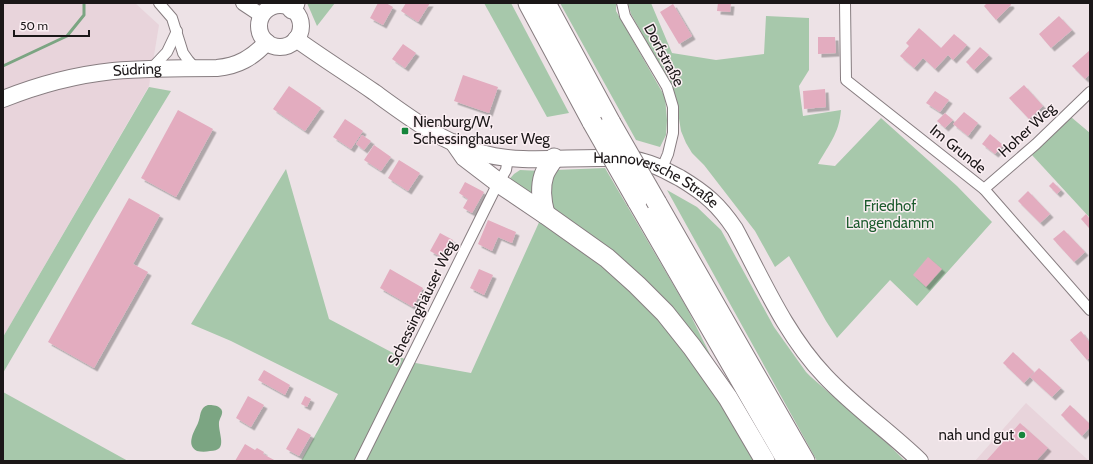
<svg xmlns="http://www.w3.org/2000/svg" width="1093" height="464" font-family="Cabin,sans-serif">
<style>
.built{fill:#e8d4db}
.green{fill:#a7c8ab}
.water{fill:#7ba582}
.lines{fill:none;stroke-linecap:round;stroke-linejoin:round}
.stream{stroke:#7ba582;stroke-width:3}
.building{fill:#e3acbf;filter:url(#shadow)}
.street-casing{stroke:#877d80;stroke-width:12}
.secondary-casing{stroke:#877d80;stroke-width:16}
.primary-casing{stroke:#877d80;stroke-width:18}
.highway-casing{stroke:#877d80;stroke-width:21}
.street{stroke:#fff;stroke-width:10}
.secondary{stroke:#fff;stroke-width:14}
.primary{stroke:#fff;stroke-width:16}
.highway{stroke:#fff;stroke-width:19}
.highway-bridge-casing{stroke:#877d80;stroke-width:21;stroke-linecap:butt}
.highway-bridge{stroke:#fff;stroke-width:19}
.poi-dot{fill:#16853c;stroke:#fbeff3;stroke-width:1.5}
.labels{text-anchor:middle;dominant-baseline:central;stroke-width:3;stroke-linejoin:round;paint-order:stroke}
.street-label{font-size:15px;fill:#1b1718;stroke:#fbeff3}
.poi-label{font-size:15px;fill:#1b1718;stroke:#fbeff3;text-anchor:start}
.park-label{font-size:15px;fill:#1d5c2e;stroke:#fbeff3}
</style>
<defs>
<filter id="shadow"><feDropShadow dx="3.5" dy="3.5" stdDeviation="0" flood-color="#0004"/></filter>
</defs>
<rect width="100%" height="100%" fill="#ede2e6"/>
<g class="built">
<polygon points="3,3 135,3 159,25 149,86 3,337"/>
<polygon points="1026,403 1089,461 975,461"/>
</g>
<g class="green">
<polygon points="307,3 335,3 317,26"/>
<polygon points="484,3 511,3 569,113 547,117"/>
<polygon points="560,3 616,3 616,11 665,97 667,120 666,135 660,147 636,140"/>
<path d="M628 3H651L672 53 716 60 764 54 766 16 809 18V70L799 86 803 116 841 110C839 134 829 144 818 164L835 166 881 118 957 186 992 222 917 306 890 280 837 338 826 321 789 256 775 267 755 231 704 165 692 153 686 143 681 131 677 106 672 87 631 14Z"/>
<polygon points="149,87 171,91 92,221 3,373 3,337"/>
<polygon points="1071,117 1090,133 1090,218 1032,155"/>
<polygon points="605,168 688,310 763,461 301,461 338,394 231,341 191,324 286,169 329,319 410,362 471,373 541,218 549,184 556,170"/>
<polygon points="520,170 542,171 538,202 507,182 514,174"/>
<polygon points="667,190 697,207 721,230 774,327 806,372 811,377 889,445 905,461 817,461"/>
<polygon points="3,392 128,461 3,461"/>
</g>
<path class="water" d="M208 405C212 405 217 405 220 408 225 412 220 417 219 422 218 434 229 451 210 451 206 452 201 452 197 451 185 445 195 430 198 423 201 416 199 408 208 405Z"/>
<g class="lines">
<polyline class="stream" points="3,66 67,36 84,15 84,3"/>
</g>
<g class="building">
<polygon points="378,3 386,3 393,7 383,25 370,18"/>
<polygon points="406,3 430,3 418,22 401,11"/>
<polygon points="718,3 731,3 730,12 717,11"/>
<polygon points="987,3 1010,3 1011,5 996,20 984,6"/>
<polygon points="673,4 692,36 679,44 660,12"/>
<polygon points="1059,16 1072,30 1051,48 1039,34"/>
<polygon points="919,28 941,48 954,34 967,45 953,60 948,55 935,69 923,58 914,68 900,56 909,46 906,43"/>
<polygon points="818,37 835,37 836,53 818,54"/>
<polygon points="403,44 416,53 405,68 392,59"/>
<polygon points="980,47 989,55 974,70 966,62"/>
<polygon points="1090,50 1090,74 1085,79 1072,66"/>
<polygon points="463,75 498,87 489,113 454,101"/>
<polygon points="1024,85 1043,106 1029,119 1009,98"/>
<polygon points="289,86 321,108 305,131 273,109"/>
<polygon points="825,89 826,107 804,109 803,91"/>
<polygon points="935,91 949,100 940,112 926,103"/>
<polygon points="178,110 213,129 176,197 141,178"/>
<polygon points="964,112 978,123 968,136 953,124"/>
<polygon points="945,113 953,120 945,128 937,121"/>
<polygon points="345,119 363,131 351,149 333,137"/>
<polygon points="990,134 1003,145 995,154 982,144"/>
<polygon points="362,135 371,141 364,150 356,144"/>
<polygon points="374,145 391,157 381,171 364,160"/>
<polygon points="399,160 420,173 408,191 388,178"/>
<polygon points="465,182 484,192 472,213 463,208 468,199 459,193"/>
<polygon points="1053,182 1061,190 1057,194 1049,186"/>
<polygon points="1028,191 1050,214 1040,223 1018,201"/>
<polygon points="129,198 160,215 133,264 148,272 94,368 48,342"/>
<polygon points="1086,214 1090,219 1090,229 1081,219"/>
<polygon points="488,220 516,232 512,243 498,237 492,251 478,244"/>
<polygon points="1064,230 1085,252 1074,262 1053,239"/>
<polygon points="440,233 453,240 443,258 430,251"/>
<polygon points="928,257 942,269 926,287 913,275"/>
<polygon points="390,269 423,288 413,307 380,288"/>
<polygon points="479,269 493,275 484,295 470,288"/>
<polygon points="1081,331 1090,343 1090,357 1087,360 1070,340"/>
<polygon points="1013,352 1034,372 1024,383 1003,363"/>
<polygon points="1039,368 1061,388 1052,397 1030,377"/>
<polygon points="264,370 290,385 285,395 258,380"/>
<polygon points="248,396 264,405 251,427 236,418"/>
<polygon points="305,396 311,399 307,407 301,404"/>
<polygon points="1070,405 1090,424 1090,427 1082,436 1061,415"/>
<polygon points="1020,423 1048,448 1036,461 986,461"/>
<polygon points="298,428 311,435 299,456 286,449"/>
<polygon points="245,444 255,450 257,448 264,452 263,454 276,461 235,461"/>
</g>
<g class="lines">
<g class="street-casing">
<g id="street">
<polyline points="159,3 172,18 183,53 188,60 195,68"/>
<polyline points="622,3 625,16 667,87 673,107 673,133 668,154 662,168"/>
<polyline points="845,3 846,80 984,189 1090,310"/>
<polyline points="151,69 167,52 177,31"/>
<polyline points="984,189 1036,144 1090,92"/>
<polyline points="360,461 495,189 506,170 508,158"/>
</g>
</g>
<g class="secondary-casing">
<polyline id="secondary" points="243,3 261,15"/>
</g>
<g class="primary-casing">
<g id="primary">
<circle cx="280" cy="26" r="21"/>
<path id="s1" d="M296 39C321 57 348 74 374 92 407 116 441 142 481 153 519 164 565 157 605 158 618 158 632 158 644 162 657 165 668 172 680 178 705 193 719 205 735 229 762 279 785 334 825 376 854 407 889 431 920 461"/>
<path id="s2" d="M3 99C38 85 75 75 113 71 147 68 182 68 217 68 238 66 252 58 267 42"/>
</g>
</g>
<g class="highway-casing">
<g id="highway">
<polyline points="528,3 592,122"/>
<polyline points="546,3 611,123"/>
<polyline points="292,9 295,3"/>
<polyline points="456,144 465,157 499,183 545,214 607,258 637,285 665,313 692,347 728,398 765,461"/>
<polyline points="637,201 787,461"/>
<polyline points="657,203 805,461"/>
<path d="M545 214C542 203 540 187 544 175 546 169 551 163 554 158"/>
</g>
</g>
<use href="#street" class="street"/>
<use href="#secondary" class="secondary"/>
<use href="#primary" class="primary"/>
<use href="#highway" class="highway"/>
<g class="highway-bridge-casing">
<g id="highway-bridge">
<polyline points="592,122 637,201"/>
<polyline points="611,123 657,203"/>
</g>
</g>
<use href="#highway-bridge" class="highway-bridge"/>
</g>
<g class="poi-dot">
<rect x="401" y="127" width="8" height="8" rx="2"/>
<circle cx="1022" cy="435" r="4"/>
</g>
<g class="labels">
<g class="street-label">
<text transform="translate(664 55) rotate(62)">Dorfstraße</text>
<text stroke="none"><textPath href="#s2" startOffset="138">Südring</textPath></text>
<text transform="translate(1027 130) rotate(-43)">Hoher Weg</text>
<text transform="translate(958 149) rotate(39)">Im Grunde</text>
<text stroke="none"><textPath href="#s1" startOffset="399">Hannoversche Straße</textPath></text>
<text transform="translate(422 303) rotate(-64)">Schessinghäuser Weg</text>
</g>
<g class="poi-label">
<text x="413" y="122">Nienburg/W,<tspan x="413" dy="17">Schessinghauser Weg</tspan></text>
<text x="1014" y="435" text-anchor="end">nah und gut</text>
</g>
<g class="park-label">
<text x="890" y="206">Friedhof<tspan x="890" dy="17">Langendamm</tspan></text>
</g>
</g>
<rect width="1093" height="464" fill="none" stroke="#1b1718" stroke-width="8"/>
<path d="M14 30v6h75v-6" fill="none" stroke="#1b1718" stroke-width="2"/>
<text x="20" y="30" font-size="12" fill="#1b1718" stroke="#fbeff3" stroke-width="3" paint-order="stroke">50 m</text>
</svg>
